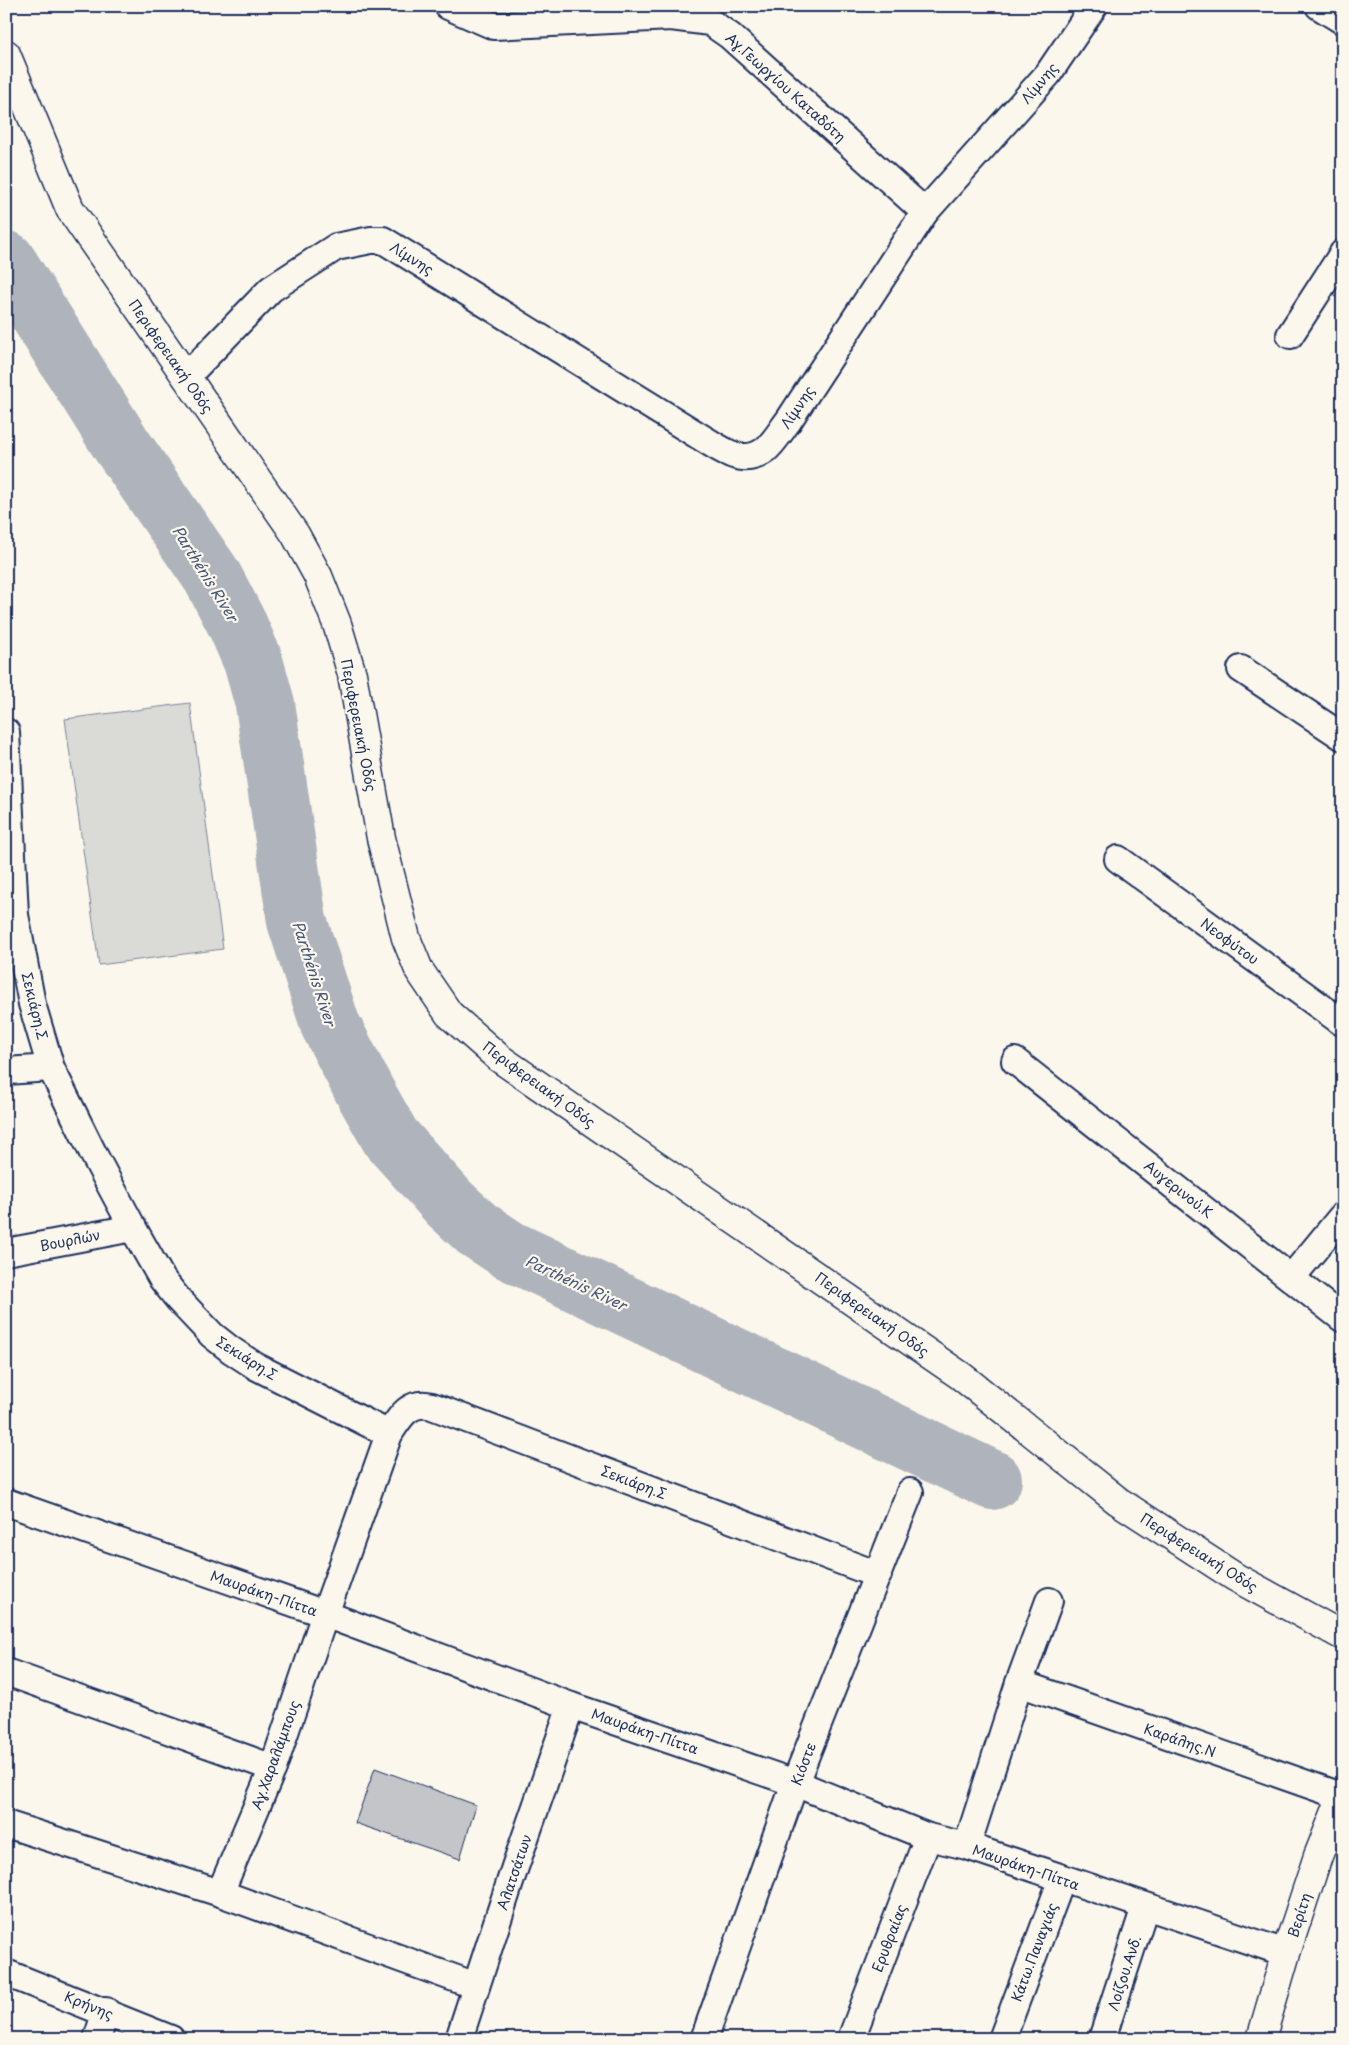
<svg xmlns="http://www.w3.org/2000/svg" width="1349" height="2045" font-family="'Playpen Sans',sans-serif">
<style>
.green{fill:#dadad7;stroke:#7a849a}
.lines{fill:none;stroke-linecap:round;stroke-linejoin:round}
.river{stroke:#afb3bb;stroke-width:60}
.building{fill:#c3c5c9;stroke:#1b2f5e}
.minor-casing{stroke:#1b2f5e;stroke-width:30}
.secondary-casing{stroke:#1b2f5e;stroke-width:31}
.primary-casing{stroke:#1b2f5e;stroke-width:31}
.minor{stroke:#fbf7ec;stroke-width:26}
.secondary{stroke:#fbf7ec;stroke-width:28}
.primary{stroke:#fbf7ec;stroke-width:28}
.labels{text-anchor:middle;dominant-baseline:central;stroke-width:4.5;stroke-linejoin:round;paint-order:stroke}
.street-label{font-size:14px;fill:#1b2f5e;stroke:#fbf7ec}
.water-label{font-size:15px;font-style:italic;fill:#47577a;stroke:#fbf7ec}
</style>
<rect width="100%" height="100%" fill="#fbf7ec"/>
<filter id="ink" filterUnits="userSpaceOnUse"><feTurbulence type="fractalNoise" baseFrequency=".02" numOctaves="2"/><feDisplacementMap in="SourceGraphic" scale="10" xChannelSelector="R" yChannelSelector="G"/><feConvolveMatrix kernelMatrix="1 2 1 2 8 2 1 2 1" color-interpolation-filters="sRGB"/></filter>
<g filter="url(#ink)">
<polygon class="green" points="190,703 223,949 99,965 65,719"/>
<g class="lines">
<polyline class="river" points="6,261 121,444 212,576 237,624 253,661 265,704 297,921 330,1024 365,1092 391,1138 449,1203 477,1229 509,1250 992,1480"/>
</g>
<polygon class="building" points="375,1768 476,1805 460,1859 355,1823"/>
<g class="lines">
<g class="minor-casing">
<g id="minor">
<polyline points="448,6 494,26 671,17 710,22 730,36 925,212"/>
<polyline points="1319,6 1343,21"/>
<polyline points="1290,335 1343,253"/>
<path d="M186 377 271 289 336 247 371 240H383L699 436C720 448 742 468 765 450 774 443 782 429 789 420L925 212 1048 74 1094 6"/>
<polyline points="1241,669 1343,737"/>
<polyline points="6,732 15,915 32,1004 51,1068 94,1155 133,1228 162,1279 178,1299 212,1335 231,1350 257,1367 389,1434"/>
<polyline points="1118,859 1343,1023"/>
<polyline points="1015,1061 1343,1319"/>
<polyline points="6,1071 51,1068"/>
<polyline points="6,1252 133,1228"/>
<polyline points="1292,1277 1343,1215"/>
<polyline points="6,1502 325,1614 571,1706 795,1783 928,1837 967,1846 1286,1953"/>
<polyline points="6,1672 273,1768"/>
<polyline points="1019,1683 1341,1796"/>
<polyline points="6,1824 220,1893 476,1986"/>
<polyline points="967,1846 1019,1683 1049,1601"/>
<path d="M220 1893 273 1768 325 1614 389 1434C400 1417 409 1400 432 1406L878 1575"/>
<polyline points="6,1973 171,2039"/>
<polyline points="97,2039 106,2011"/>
<polyline points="459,2039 515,1867 571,1706"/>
<polyline points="704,2039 795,1783 910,1492"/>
<polyline points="851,2039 928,1837"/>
<polyline points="1002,2039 1062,1879"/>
<polyline points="1102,2039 1145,1907"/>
</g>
</g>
<g class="secondary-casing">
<polyline id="secondary" points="6,54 70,209 295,534 318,576 337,624 352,674 381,838 406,938 419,970 449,1014 499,1058 961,1376 1118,1501 1235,1577 1343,1636"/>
</g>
<g class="primary-casing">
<polyline id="primary" points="1261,2039 1286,1953 1318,1856 1343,1794"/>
</g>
<use href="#minor" class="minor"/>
<use href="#secondary" class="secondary"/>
<use href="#primary" class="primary"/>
</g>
</g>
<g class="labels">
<g class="street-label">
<text transform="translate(1039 83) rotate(-50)">Λίμνης</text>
<text transform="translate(786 87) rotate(42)">Αγ.Γεωργίου Καταδότη</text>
<text transform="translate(412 258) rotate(32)">Λίμνης</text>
<text transform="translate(171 356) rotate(55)">Περιφερειακή Οδός</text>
<text transform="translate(797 407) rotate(-56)">Λίμνης</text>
<text transform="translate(359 725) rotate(79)">Περιφερειακή Οδός</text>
<text transform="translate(1230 941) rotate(36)">Νεοφύτου</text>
<text transform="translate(35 1006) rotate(76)">Σεκιάρη.Σ</text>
<text transform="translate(539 1084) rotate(36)">Περιφερειακή Οδός</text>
<text transform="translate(1179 1189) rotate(38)">Αυγερινού.Κ</text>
<text transform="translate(70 1240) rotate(-11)">Βουρλών</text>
<text transform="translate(872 1314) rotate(35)">Περιφερειακή Οδός</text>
<text transform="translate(247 1358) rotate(32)">Σεκιάρη.Σ</text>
<text transform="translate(634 1482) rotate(21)">Σεκιάρη.Σ</text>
<text transform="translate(1199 1552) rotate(32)">Περιφερειακή Οδός</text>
<text transform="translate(264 1593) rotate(19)">Μαυράκη-Πίττα</text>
<text transform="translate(645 1731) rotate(19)">Μαυράκη-Πίττα</text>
<text transform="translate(1180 1740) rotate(19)">Καράλης.Ν</text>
<text transform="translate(275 1755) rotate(-70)">Αγ.Χαραλάμπους</text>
<text transform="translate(803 1764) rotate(-69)">Κιόστε</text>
<text transform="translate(1026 1867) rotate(19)">Μαυράκη-Πίττα</text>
<text transform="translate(514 1872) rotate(-71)">Αλατσάτων</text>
<text transform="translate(1299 1915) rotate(-72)">Βερίτη</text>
<text transform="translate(889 1938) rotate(-69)">Ερυθραίας</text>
<text transform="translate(1034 1952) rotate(-69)">Κάτω.Παναγιάς</text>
<text transform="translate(1124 1973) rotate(-72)">Λοίζου.Ανδ.</text>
<text transform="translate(89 2005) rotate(22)">Κρήνης</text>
</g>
<g class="water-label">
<text transform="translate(206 573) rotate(58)">Parthénis River</text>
<text transform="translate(315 973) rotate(72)">Parthénis River</text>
<text transform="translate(576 1282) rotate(25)">Parthénis River</text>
</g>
</g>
<rect width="1349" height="2045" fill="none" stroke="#fbf7ec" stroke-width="25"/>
<rect x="12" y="12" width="1324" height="2020" fill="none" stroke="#1b2f5e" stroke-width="2" filter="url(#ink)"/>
</svg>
